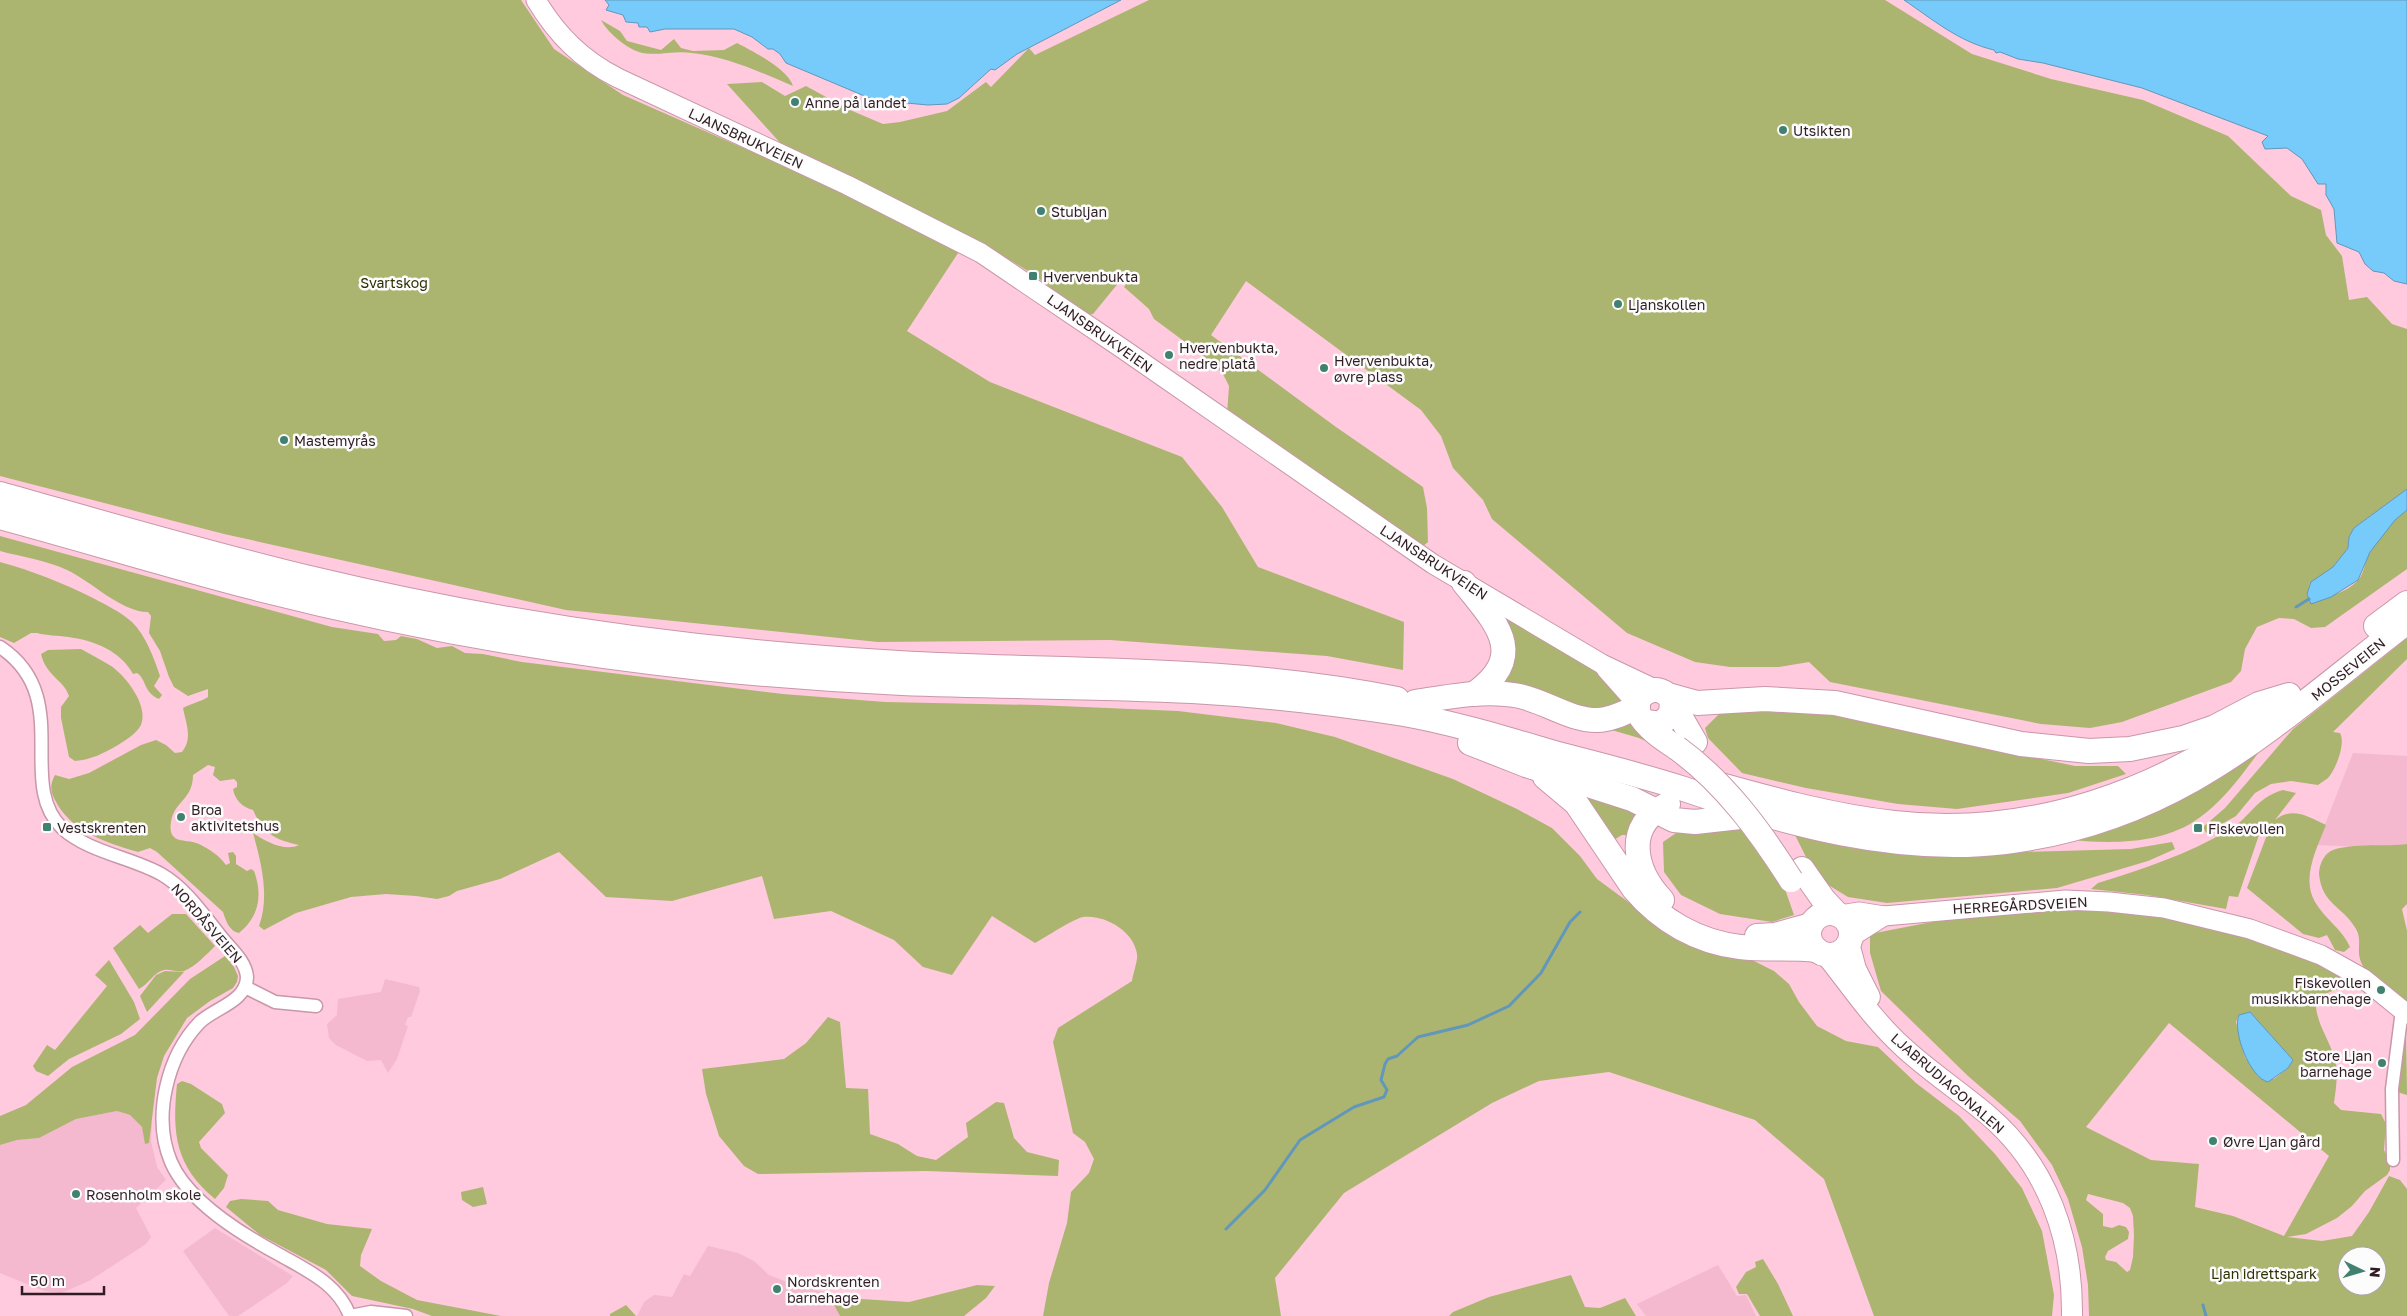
<svg xmlns="http://www.w3.org/2000/svg" width="2407" height="1316" font-family="'Golos Text',sans-serif">
<style>
.built{fill:#f4b9cf}
.green{fill:#acb570;fill-rule:evenodd}
.water{fill:#76cbfa;stroke:#6197ba}
.lines{fill:none;stroke-linecap:round;stroke-linejoin:round}
.stream{stroke:#6197ba;stroke-width:3}
.street-casing{stroke:#c897a9;stroke-width:15}
.secondary-casing{stroke:#c897a9;stroke-width:21}
.primary-casing{stroke:#c897a9;stroke-width:22}
.highway-casing{stroke:#c897a9;stroke-width:26}
.street{stroke:#fff;stroke-width:12}
.secondary{stroke:#fff;stroke-width:19}
.primary{stroke:#fff;stroke-width:20}
.highway{stroke:#fff;stroke-width:24}
.highway-bridge-casing{stroke:#c897a9;stroke-width:26;stroke-linecap:butt}
.highway-bridge{stroke:#fff;stroke-width:24}
.poi-dot{fill:#408171;stroke:#fcfcfc;stroke-width:2}
.labels{text-anchor:middle;dominant-baseline:central;stroke-width:5;stroke-linejoin:round;paint-order:stroke}
.poi-label{font-size:14px;fill:#301d24;stroke:#fcfcfc;text-anchor:start}
.street-label{font-size:14px;fill:#301d24;stroke:#fcfcfc}
.park-label{font-size:14px;fill:#2c3002;stroke:#fcfcfc}
</style>
<rect width="100%" height="100%" fill="#ffcadd"/>
<g class="built">
<polygon points="2353,753 2407,756 2407,849 2317,845"/>
<polygon points="385,979 419,987 420,991 411,1017 408,1017 405,1025 408,1026 397,1059 388,1073 381,1060 367,1061 336,1045 329,1038 327,1024 337,1015 338,999 381,992"/>
<polygon points="117,1111 130,1115 142,1127 152,1122 151,1141 157,1167 166,1180 136,1208 151,1237 146,1244 89,1281 62,1293 44,1291 0,1273 0,1145 17,1140 39,1138 76,1119"/>
<polygon points="215,1228 293,1276 287,1283 238,1316 229,1316 183,1251"/>
<polygon points="708,1246 738,1253 754,1261 769,1275 800,1287 827,1292 840,1316 637,1316 644,1302 654,1295 672,1297 684,1274 690,1276"/>
<polygon points="1718,1265 1737,1296 1746,1295 1756,1316 1646,1316 1637,1304"/>
</g>
<g class="green">
<polygon points="0,0 521,0 554,49 623,95 907,220 960,250 907,331 990,382 1182,457 1222,507 1258,567 1404,622 1403,670 1327,656 1110,640 878,642 566,610 224,534 0,476"/>
<path d="M1149 0H1885L1972 54 2051 79 2143 100 2228 136 2291 196 2321 210 2326 235 2342 256 2349 300 2367 297 2392 324 2407 329V489L2354 528 2349 537 2348 548 2333 567 2310 583 2307 595 2311 603C2327 594 2344 596 2359 579 2364 573 2365 561 2369 554 2377 538 2392 519 2407 510V569L2325 627 2311 628 2294 619 2279 618 2257 627 2245 649 2241 671 2231 682 2122 722 2090 728 2041 724 1830 682 1809 662 1779 667H1730L1695 662 1627 633 1492 519 1483 500 1453 468 1441 436 1421 410 1246 281 1211 335 1336 427 1423 487 1427 508 1428 542 1422 547 1227 414 1229 386 1223 374 1200 353 1154 319 1149 309 1124 287 1130 278 1129 270 1093 314 1086 315 1033 274 998 253 926 215 783 146 727 84 762 82 785 96 806 86 850 110 883 124 900 122 947 111 986 82 991 87 1029 48 1035 55Z"/>
<path d="M601 20 620 31 627 41 661 50 674 39 681 48 693 51 724 50 737 43C754 52 788 69 793 86 760 72 728 57 692 53 674 50 655 57 639 52 626 48 607 32 601 20Z"/>
<path d="M0 536 332 627 378 634 384 641 396 640 401 636 417 639 437 648 452 646 465 653 483 654 522 662 783 694 885 702 1037 705 1178 711 1276 723 1335 737 1453 779 1517 809 1552 828 1580 856 1597 879 1665 929 1726 956 1754 961 1774 971 1789 984 1799 1002 1817 1026 1846 1041 1878 1047 1916 1083 1959 1116 1995 1154 2022 1188 2042 1231 2054 1295 2052 1316H1874L1824 1179 1755 1120 1609 1072 1539 1081 1492 1103 1344 1193 1275 1278 1281 1316H1043L1049 1283 1067 1223 1071 1192 1089 1173 1094 1159 1085 1142 1073 1133 1053 1042 1058 1028 1132 981C1133 973 1138 961 1137 954 1134 931 1104 914 1083 917 1073 919 1046 937 1035 943L992 916 952 975 923 967 894 940 831 911 774 919 762 876 672 901 606 897 559 852 500 879 457 891 449 896 437 899 416 896 386 894 351 897 296 913 264 930 259 926C270 896 261 862 253 833 265 841 285 852 299 845 274 839 264 834 253 810 242 807 235 800 233 789L237 787V782L234 779 220 781 213 775 215 767 208 765 193 775C193 800 174 801 171 822 167 846 188 838 199 844 209 849 219 855 226 865L230 863 228 853 233 852 236 856V864L247 871 251 869 254 871C263 895 259 917 239 933 229 931 226 921 223 912L157 852 150 848 138 852C107 843 70 831 55 800 50 791 50 784 55 775L69 779 89 773 141 745 156 740 166 745 175 753 182 752C193 738 186 724 183 708 192 703 200 702 208 697V689L188 696 174 687 169 677 160 651 149 633 151 616 148 612C121 612 91 581 67 570 46 560 22 557 0 551Z"/>
<path d="M0 562C33 571 63 583 93 598 106 605 121 612 132 622 146 636 154 658 160 676L154 686 162 695 159 699C143 692 147 680 137 673L133 674C121 651 93 640 68 637 57 635 47 636 37 633H31L14 643 0 637Z"/>
<polygon points="1493,608 1593,664 1627,700 1609,713 1504,688"/>
<path d="M2407 638V659L2333 732 2340 733C2346 743 2336 769 2328 778 2325 780 2321 783 2318 785L2291 781 2271 784 2255 793 2236 816 2206 833 2203 827 2225 808 2293 729Z"/>
<path d="M81 649C91 655 102 660 111 666 126 676 149 706 141 725 136 734 126 740 118 745 104 753 91 760 75 761L69 757 61 718V707L69 696C64 680 46 676 41 654L48 650Z"/>
<polygon points="1722,711 1812,711 2075,766 2118,766 2126,774 2068,793 1957,809 1898,804 1806,788 1742,773 1708,738 1705,728"/>
<polygon points="1628,719 1657,746 1639,738 1598,726"/>
<path d="M2265 744C2245 770 2226 799 2199 818 2164 844 2113 844 2072 840 2145 824 2204 783 2265 744Z"/>
<polygon points="1564,782 1647,810 1630,835 1622,835 1609,843"/>
<path d="M2283 790 2296 793 2275 820C2292 806 2309 817 2326 825 2317 848 2301 878 2315 902 2325 919 2342 929 2350 947L2344 952 2335 950 2327 935 2319 938 2303 934 2247 888 2271 824 2263 823 2238 897 2229 896 2226 909 2147 895 2091 889 2098 883C2143 869 2188 854 2229 830 2251 817 2255 798 2283 790Z"/>
<polygon points="1738,825 1786,892 1794,915 1772,922 1720,914 1681,895 1664,872 1663,842 1679,831"/>
<polygon points="1795,835 1851,848 1905,855 2131,849 2172,842 2175,849 2148,861 2057,888 1887,903 1848,897 1825,883 1811,867"/>
<path d="M2407 844V904L2402 909 2407 931V1008C2394 996 2364 976 2360 959 2357 949 2362 939 2356 929 2343 906 2322 905 2319 874 2319 867 2322 858 2328 853 2341 842 2389 847 2407 844Z"/>
<path d="M2112 907 2234 932 2339 971 2342 980 2338 989 2316 997C2314 1020 2327 1035 2334 1056 2339 1069 2336 1089 2334 1103L2341 1110 2381 1114 2386 1124 2384 1150 2390 1162V1170L2387 1175 2365 1191 2352 1206 2337 1218 2306 1234 2287 1237 2322 1241 2352 1236 2369 1212 2389 1176 2400 1180 2407 1189V1316H2089L2088 1285 2082 1247 2068 1199 2052 1165 2020 1121 1968 1076 1881 991 1870 953V934L1942 920 2044 908ZM2250 1012 2293 1060 2288 1068 2274 1079 2259 1077 2245 1057 2236 1022 2239 1015ZM2169 1023 2329 1156 2284 1236 2233 1216 2195 1207 2199 1164 2151 1160 2086 1127ZM2088 1194 2123 1203 2130 1208 2133 1216 2134 1235 2133 1257 2130 1270 2127 1272 2116 1262 2106 1260 2105 1257 2108 1251 2128 1239 2129 1232 2126 1227 2119 1225 2112 1228 2103 1226V1214L2086 1200ZM2347 1256H2377V1286H2347Z"/>
<path d="M172 914H186L215 946C207 954 195 967 184 971 178 973 170 969 164 970 154 972 149 984 139 989L113 948 140 925 148 933Z"/>
<polygon points="225,956 234,967 238,976 237,982 233,988 210,1001 187,1018 164,1056 157,1078 149,1143 145,1144 142,1127 130,1115 117,1111 76,1119 39,1138 17,1140 0,1145 0,1116 26,1105 72,1067 135,1035 190,979"/>
<polygon points="109,960 134,1002 140,1019 121,1034 69,1059 48,1076 36,1071 33,1066 47,1045 55,1050 107,986 95,975"/>
<polygon points="165,971 184,972 147,1012 140,996 156,975"/>
<polygon points="828,1017 840,1022 846,1088 868,1089 870,1134 898,1144 917,1156 936,1160 968,1137 966,1123 996,1102 1004,1103 1014,1138 1027,1152 1059,1160 1058,1176 926,1171 758,1174 744,1166 719,1136 706,1094 702,1069 784,1059 806,1043"/>
<polygon points="2406,1028 2407,1095 2397,1092"/>
<path d="M182 1081 191 1084 222 1104 225 1113 199 1142 201 1148 228 1175 224 1188 215 1199C175 1166 172 1133 177 1084Z"/>
<polygon points="483,1187 487,1204 473,1207 462,1200 461,1192"/>
<polygon points="241,1199 268,1201 278,1210 327,1224 372,1229 361,1255 360,1266 381,1281 417,1300 501,1316 432,1316 413,1309 352,1296 326,1270 260,1235 226,1207 230,1201"/>
<polygon points="1763,1259 1778,1284 1793,1316 1760,1316 1747,1294 1739,1294 1736,1287 1746,1272 1756,1267 1755,1262"/>
<polygon points="1571,1275 1585,1307 1600,1308 1625,1298 1636,1316 1449,1316 1453,1312 1489,1297"/>
<polygon points="977,1285 995,1286 986,1298 964,1316 840,1316 827,1292 845,1298 909,1302"/>
<polygon points="626,1305 636,1316 610,1316 610,1314"/>
</g>
<g class="water">
<polygon points="605,0 1121,0 1017,54 995,70 991,69 959,98 947,104 928,105 874,100 786,63 780,54 773,49 768,49 752,37 734,29 665,29 650,32 647,27 639,27 638,23 626,22 623,15 606,10 609,5"/>
<path d="M1904 0H2407V284L2394 281 2384 273 2373 271 2365 264 2359 252 2337 243 2334 209 2326 195V184H2318L2302 159 2287 148 2265 149 2262 142 2268 136 2142 88 2043 63 2018 59 2000 52 1996 53 1994 50C1959 42 1932 19 1904 0Z"/>
<polygon points="2407,489 2407,510 2395,520 2370,552 2358,580 2331,597 2311,604 2307,594 2311,582 2333,567 2348,548 2349,537 2354,528"/>
<path d="M2250 1012 2293 1060 2288 1068 2268 1082C2250 1078 2232 1031 2239 1015Z"/>
</g>
<g class="lines">
<g class="stream">
<polyline points="2296,607 2309,599"/>
<polyline points="1226,1229 1265,1190 1300,1140 1354,1107 1384,1097 1387,1090 1381,1080 1385,1064 1388,1059 1397,1056 1418,1037 1468,1025 1509,1006 1541,973 1570,922 1580,912"/>
<polyline points="2203,1305 2206,1316"/>
</g>
<g class="street-casing">
<g id="street">
<path d="M0 647C75 697 15 782 62 828 88 852 130 857 161 874 186 888 205 917 223 939 232 950 246 962 247 977 247 1001 215 1008 200 1022 167 1056 152 1117 171 1162 188 1202 243 1235 280 1255 308 1271 338 1284 350 1316"/>
<polyline points="245,987 275,1002 316,1006"/>
<polyline points="2393,1160 2392,1089 2402,1010"/>
<polyline points="350,1316 371,1312 406,1316"/>
</g>
</g>
<g class="secondary-casing">
<g id="secondary">
<path d="M536 0C557 35 582 60 618 78L847 185 981 253 1123 349 1433 564 1602 664 1657 690"/>
<polyline points="1606,669 1638,705"/>
<polyline points="1840,915 1859,912 1884,916 2065,900 2109,902 2164,908 2250,929 2321,955 2364,979 2407,1014"/>
<polyline points="1851,937 1884,916"/>
</g>
</g>
<g class="primary-casing">
<g id="primary">
<polyline points="1849,943 1856,969 1870,997"/>
<path d="M1825 954C1850 985 1873 1020 1903 1047 1930 1072 1961 1092 1989 1116 2048 1167 2073 1239 2072 1316"/>
</g>
</g>
<g class="highway-casing">
<g id="highway">
<path d="M0 494C103 523 205 553 309 578 459 614 612 639 766 653 841 660 917 665 993 667 1129 671 1264 672 1397 699"/>
<path d="M0 517C85 540 170 566 255 588 401 625 551 652 701 668 768 675 835 680 902 683 999 687 1095 686 1192 691 1263 695 1334 703 1404 714 1454 723 1503 738 1551 752 1595 764 1641 775 1684 789 1785 824 1898 855 2005 842 2181 820 2274 724 2407 622"/>
<path d="M1464 583C1496 623 1529 655 1474 694"/>
<polyline points="2376,626 2407,603"/>
<polyline points="1668,695 1697,703 1765,699 1835,703 2021,744 2089,751 2130,749 2183,738 2215,727 2259,704 2289,695"/>
<path d="M1415 702C1448 697 1482 690 1514 695 1543 699 1569 721 1598 720 1611 720 1625 712 1638 707"/>
<polyline points="1673,704 1695,742"/>
<path d="M1646 722 1661 724 1671 714 1672 701C1660 679 1630 694 1639 714 1646 728 1665 740 1677 748"/>
<polyline points="1470,743 1526,765 1632,799 1674,820 1695,822 1749,816"/>
<path d="M1545 777 1576 803 1634 889C1661 921 1698 942 1740 947 1765 950 1791 947 1817 950"/>
<path d="M1710 782C1771 799 1831 816 1894 823 2030 839 2165 791 2272 708"/>
<polyline points="1802,869 1823,899 1837,914"/>
<path d="M1662 900C1634 870 1623 825 1668 804"/>
<circle cx="1830" cy="934" r="21"/>
<polyline points="1757,936 1775,935 1811,925"/>
</g>
</g>
<use href="#street" class="street"/>
<use href="#secondary" class="secondary"/>
<use href="#primary" class="primary"/>
<use href="#highway" class="highway"/>
<g class="highway-bridge-casing">
<path id="highway-bridge" d="M1677 748C1725 783 1760 831 1791 880"/>
</g>
<use href="#highway-bridge" class="highway-bridge"/>
</g>
<g class="poi-dot">
<circle cx="795" cy="102" r="5"/>
<circle cx="1783" cy="130" r="5"/>
<circle cx="1041" cy="211" r="5"/>
<rect x="1028" y="271" width="10" height="10" rx="2.5"/>
<circle cx="1618" cy="304" r="5"/>
<circle cx="1169" cy="355" r="5"/>
<circle cx="1324" cy="368" r="5"/>
<circle cx="284" cy="440" r="5"/>
<circle cx="181" cy="817" r="5"/>
<rect x="42" y="822" width="10" height="10" rx="2.5"/>
<rect x="2193" y="823" width="10" height="10" rx="2.5"/>
<circle cx="2381" cy="990" r="5"/>
<circle cx="2382" cy="1063" r="5"/>
<circle cx="2213" cy="1141" r="5"/>
<circle cx="76" cy="1194" r="5"/>
<circle cx="777" cy="1289" r="5"/>
</g>
<g class="labels">
<g class="poi-label">
<text x="805" y="102">Anne på landet</text>
<text x="1793" y="130">Utsikten</text>
<text x="1051" y="211">Stubljan</text>
<text x="1043" y="276">Hvervenbukta</text>
<text x="1628" y="304">Ljanskollen</text>
<text x="1179" y="347">Hvervenbukta,<tspan x="1179" dy="16">nedre platå</tspan></text>
<text x="1334" y="360">Hvervenbukta,<tspan x="1334" dy="16">øvre plass</tspan></text>
<text x="294" y="440">Mastemyrås</text>
<text x="191" y="809">Broa<tspan x="191" dy="16">aktivitetshus</tspan></text>
<text x="57" y="827">Vestskrenten</text>
<text x="2208" y="828">Fiskevollen</text>
<text x="2371" y="982" text-anchor="end">Fiskevollen<tspan x="2371" dy="16">musikkbarnehage</tspan></text>
<text x="2372" y="1055" text-anchor="end">Store Ljan<tspan x="2372" dy="16">barnehage</tspan></text>
<text x="2223" y="1141">Øvre Ljan gård</text>
<text x="86" y="1194">Rosenholm skole</text>
<text x="787" y="1281">Nordskrenten<tspan x="787" dy="16">barnehage</tspan></text>
</g>
<g class="street-label">
<text transform="translate(746 138) rotate(25)">LJANSBRUKVEIEN</text>
<text transform="translate(1100 333) rotate(35)">LJANSBRUKVEIEN</text>
<text transform="translate(1434 562) rotate(33)">LJANSBRUKVEIEN</text>
<text transform="translate(2348 669) rotate(-39)">MOSSEVEIEN</text>
<text transform="translate(2020 905) rotate(-3)">HERREGÅRDSVEIEN</text>
<text transform="translate(207 923) rotate(49)">NORDÅSVEIEN</text>
<text transform="translate(1948 1083) rotate(41)">LJABRUDIAGONALEN</text>
</g>
<g class="park-label">
<text x="394" y="282">Svartskog</text>
<text x="2264" y="1273">Ljan idrettspark</text>
</g>
</g>
<g transform="translate(2362 1271) rotate(95)"><circle r="24" fill="#fcfcfc" stroke="#aaa3a6"/>
<path d="M0-4L9 19L0 12L-9 19Z" fill="#408171"/>
<text y="-8" font-size="14" font-weight="bold" text-anchor="middle" fill="#301d24">N</text>
</g>
<path d="M22 1286v8h82v-8" fill="none" stroke="#301d24" stroke-width="2.5"/>
<text x="30" y="1286" font-size="15" fill="#301d24" stroke="#fcfcfc" stroke-width="4" paint-order="stroke">50 m</text>
</svg>
